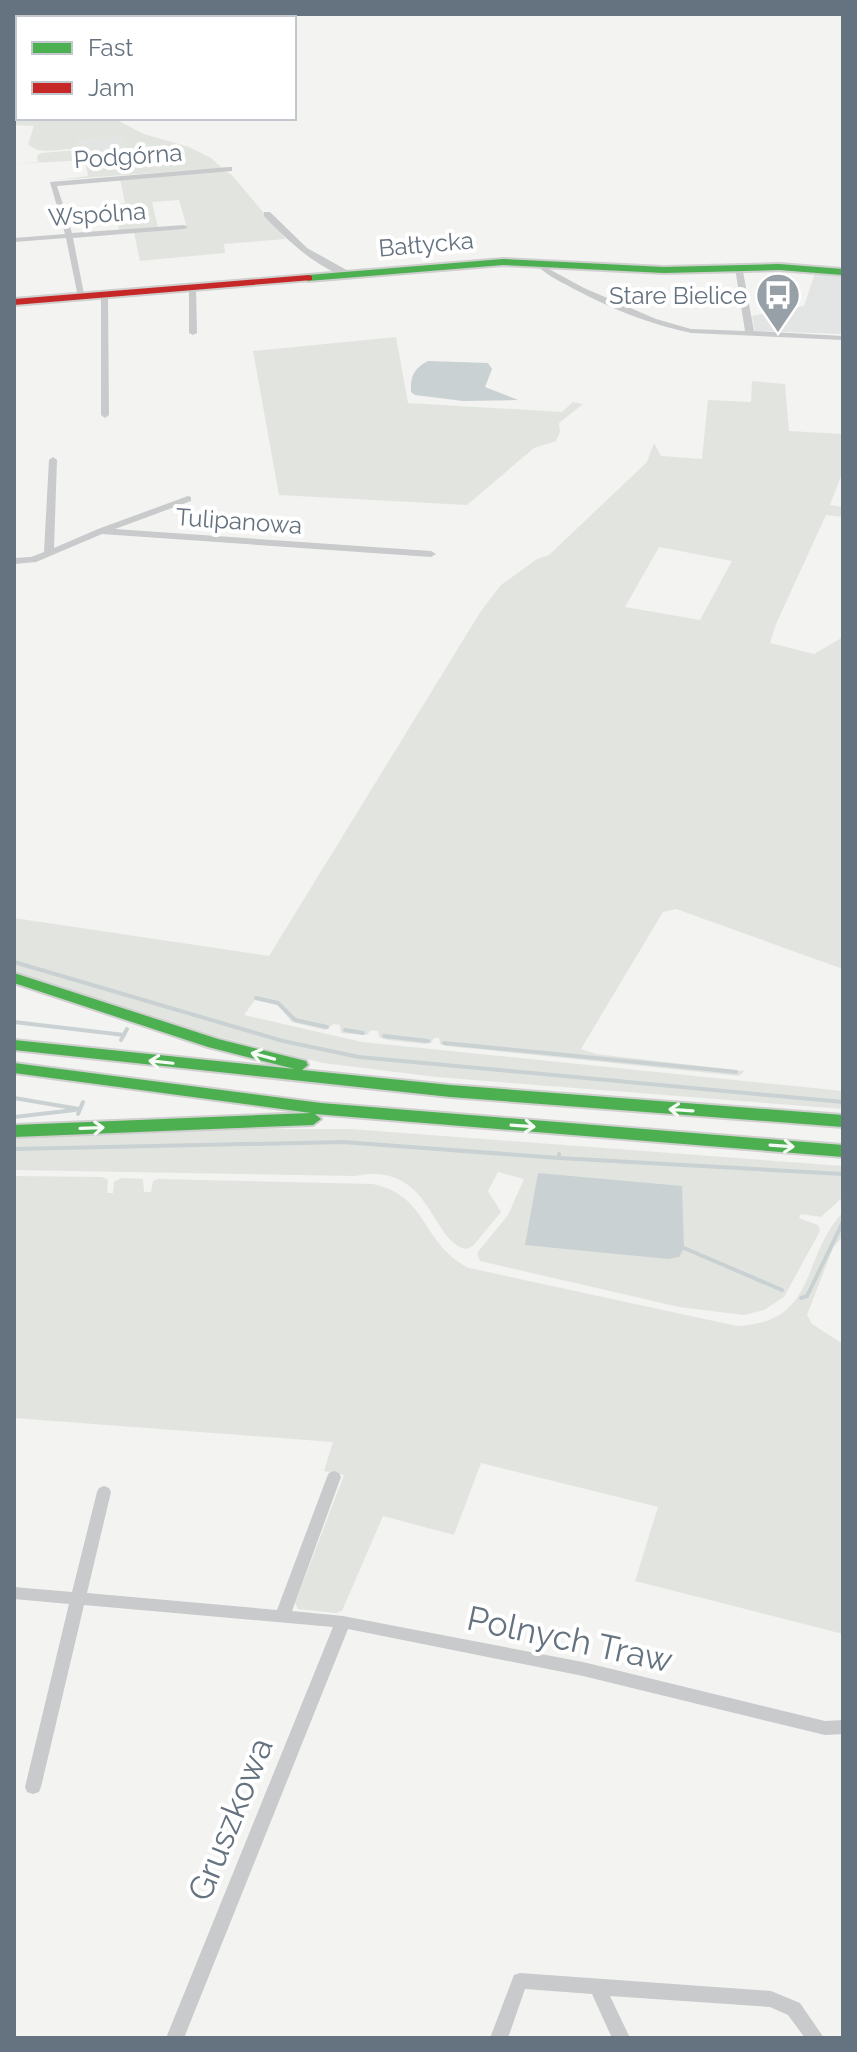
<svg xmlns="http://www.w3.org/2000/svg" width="857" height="2052" font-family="Raleway,sans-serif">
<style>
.built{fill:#e3e4e4}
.green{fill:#e2e5df;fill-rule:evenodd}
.water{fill:#c9d1d3}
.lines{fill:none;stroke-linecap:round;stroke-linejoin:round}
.stream{stroke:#c9d1d3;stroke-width:4}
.fast-casing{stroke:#cfcfcf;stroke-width:4}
.jam-casing{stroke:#cfcfcf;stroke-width:4}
.street{fill:#c8cacb;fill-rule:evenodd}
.fast{fill:#4caf50;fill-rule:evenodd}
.jam{fill:#c62828;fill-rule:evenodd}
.oneway{stroke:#f6fbf6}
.labels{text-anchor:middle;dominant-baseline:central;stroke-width:8;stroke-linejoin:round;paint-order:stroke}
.far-street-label{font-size:24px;fill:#65727f;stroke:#fff}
.far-poi-label{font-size:24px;fill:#65727f;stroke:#fff;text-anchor:end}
.near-street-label{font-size:34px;fill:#65727f;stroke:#fff}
</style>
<rect width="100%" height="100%" fill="#f3f3f1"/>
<g class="built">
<polygon points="122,137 127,155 79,158 74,141"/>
<polygon points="815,273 843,276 843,334 755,331 752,316 804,306"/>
</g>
<g class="green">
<path d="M18 37V118H113L144 134 189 147 211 158 222 168 56 180 88 176 85 160 14 164 38 162 37 156 41 153 77 150 79 158 127 155 122 137 75 141 76 148C60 149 39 156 28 144L34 126 14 125V38Z"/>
<polygon points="224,171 231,174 286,239 224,244 225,253 140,261 134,233 187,228 179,200 152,202 158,227 119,230 114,205 125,203 120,179"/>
<polygon points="396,337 408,403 562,412 573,402 583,404 559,423 560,432 556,441 534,448 467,505 279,495 253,351"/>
<path d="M752 381 785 384 789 431 843 434V471L830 505 843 507V517L826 515 776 624 770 643 814 654 843 637V969L676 909 663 912 581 1049 596 1054 745 1071 739 1076 446 1046 440 1044 439 1038H434L431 1043 425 1044 387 1040 379 1037 378 1031 371 1030 367 1035 341 1033 340 1025 334 1024 325 1030 292 1022 278 1005 255 1000 244 1015 362 1042 843 1091V1109L436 1077 323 1063 216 1036 14 972V918L269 956 481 611 501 585 537 559 549 555 647 462 654 443 661 456 702 459 708 400 751 402ZM659 547 732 561 700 620 625 607Z"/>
<path d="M261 1129H351L843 1166V1197L821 1217 801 1214 799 1218 818 1225 820 1231 784 1297 764 1310 744 1315 679 1307 480 1261 477 1253 508 1215 524 1179 498 1172 488 1191 501 1212 473 1246 466 1249C430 1241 431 1160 355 1176L14 1170V1138Z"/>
<path d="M14 1176 102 1177 108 1180 107 1193H113L114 1182 121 1178 143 1179 144 1192H151L153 1181 158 1179 373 1184C429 1196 421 1244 469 1268L737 1326C818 1323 800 1258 843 1212V1236L833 1248 807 1315 812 1324 843 1344V1634L635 1581 658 1507 481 1463 454 1535 383 1516 342 1611 336 1613 298 1609 295 1603 344 1475 324 1471 333 1442 14 1418Z"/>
</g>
<g class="water">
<path d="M428 361 488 363 492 369 485 387 518 400 463 401 415 395 411 392C410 377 414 368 428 361Z"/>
<polygon points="538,1173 682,1186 684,1248 679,1257 668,1259 525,1245"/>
</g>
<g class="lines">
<g class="stream">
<polyline points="14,962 283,1041 359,1057 843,1102"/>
<polyline points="256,998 278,1003 295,1020 327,1027"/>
<polyline points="14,1022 124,1035"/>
<polyline points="345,1030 363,1033"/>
<polyline points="384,1036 428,1041"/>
<polyline points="121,1040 127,1029"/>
<polyline points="444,1043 736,1072"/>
<polyline points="14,1098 79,1109"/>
<polyline points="78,1114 83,1102"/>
<polyline points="14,1117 75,1110"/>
<polyline points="14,1149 343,1142 559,1158 559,1154"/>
<polyline points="559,1158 843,1174"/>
<polyline points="684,1248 782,1290"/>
<polyline points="801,1298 807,1296 843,1222"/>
</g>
<g class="fast-casing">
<g id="fast">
<polygon points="18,19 18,29 14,31 14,21"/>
<polygon points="503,259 664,267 779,264 843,269 843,275 779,270 664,273 503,265 308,281 303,278 308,275"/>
<polygon points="14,973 218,1039 306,1061 308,1065 302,1070 450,1085 843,1115 843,1127 450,1097 14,1050 14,1040 295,1069 208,1047 14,983"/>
<polygon points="14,1063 321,1103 843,1145 843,1157 315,1114 321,1119 313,1125 14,1137 14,1125 311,1113 14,1073"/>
</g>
</g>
<g class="jam-casing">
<polygon id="jam" points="308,275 312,276 312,280 14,305 14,299"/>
</g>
<g class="street">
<polygon points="229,167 232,167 232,171 57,186 72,233 184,225 188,227 184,229 73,238 85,299 78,297 66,238 14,242 14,238 65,234 50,182"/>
<path d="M264 212H270L307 248 352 273V277C323 275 283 236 264 216Z"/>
<path d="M536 261H542L549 269 584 288 656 319 691 329 745 331 735 268 742 266 754 331 843 336V340L691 333C648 324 610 308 572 288 558 280 545 275 535 263Z"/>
<polygon points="189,286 196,288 197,333 193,335 189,333"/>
<polygon points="101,293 108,295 109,415 105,418 101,415"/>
<polygon points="53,457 57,460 54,548 98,529 188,496 191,497 191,501 115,529 431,551 436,554 431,557 102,534 36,562 14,564 14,558 31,557 44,552 49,460"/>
<polygon points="334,1471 339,1473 341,1477 292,1611 343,1616 583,1662 825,1721 843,1720 843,1734 825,1735 583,1676 348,1629 184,2038 166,2038 333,1627 84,1605 41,1787 39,1792 33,1794 27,1792 25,1787 69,1604 14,1599 14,1587 72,1592 97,1492 99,1488 104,1486 109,1488 111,1492 87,1593 277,1610 327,1477 329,1473"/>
<polygon points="520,1973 771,1991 800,2003 824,2038 805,2038 788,2015 770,2007 610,1996 630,2038 612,2038 592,1994 525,1989 508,2038 490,2038 514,1975"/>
</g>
<use href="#fast" class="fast"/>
<use href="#jam" class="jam"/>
</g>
<defs><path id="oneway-shaft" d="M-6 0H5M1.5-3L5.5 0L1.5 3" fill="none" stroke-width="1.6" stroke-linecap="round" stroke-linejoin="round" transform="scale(2)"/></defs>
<g class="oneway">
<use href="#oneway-shaft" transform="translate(263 1056) rotate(-165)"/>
<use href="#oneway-shaft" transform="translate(161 1062) rotate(-174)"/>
<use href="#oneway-shaft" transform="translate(681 1110) rotate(-176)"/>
<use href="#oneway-shaft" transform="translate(523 1126) rotate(4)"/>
<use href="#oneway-shaft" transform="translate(92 1128) rotate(-2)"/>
<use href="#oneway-shaft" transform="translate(782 1146) rotate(4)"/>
</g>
<defs>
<g id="bus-pin" transform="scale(2.3)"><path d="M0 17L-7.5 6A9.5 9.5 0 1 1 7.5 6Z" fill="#979fa7" stroke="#fff"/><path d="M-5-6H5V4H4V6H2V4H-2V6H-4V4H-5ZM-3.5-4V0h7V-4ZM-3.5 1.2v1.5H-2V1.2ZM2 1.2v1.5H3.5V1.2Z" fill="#fff"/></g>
</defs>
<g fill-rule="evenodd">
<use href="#bus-pin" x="778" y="295"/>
</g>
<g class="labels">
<g class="far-street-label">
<text transform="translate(128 156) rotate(-4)">Podgórna</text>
<text transform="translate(97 214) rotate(-4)">Wspólna</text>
<text transform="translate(426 244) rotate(-5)">Bałtycka</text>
<text transform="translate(239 521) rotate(4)">Tulipanowa</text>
</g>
<g class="far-poi-label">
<text x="747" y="295">Stare Bielice</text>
</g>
<g class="near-street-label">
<text transform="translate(570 1639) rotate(12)">Polnych Traw</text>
<text transform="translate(230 1819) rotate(-68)">Gruszkowa</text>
</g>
</g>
<rect width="857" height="2052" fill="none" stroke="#65727f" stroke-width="32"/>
<rect x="16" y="16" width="280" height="104" fill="#ffffff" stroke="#c1c7cc" stroke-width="2"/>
<rect x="32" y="42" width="40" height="12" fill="#4caf50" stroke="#c1c7cc" stroke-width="2"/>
<text x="88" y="56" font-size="24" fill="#65727f">Fast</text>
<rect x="32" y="82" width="40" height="12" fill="#c62828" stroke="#c1c7cc" stroke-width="2"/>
<text x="88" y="96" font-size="24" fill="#65727f">Jam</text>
</svg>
